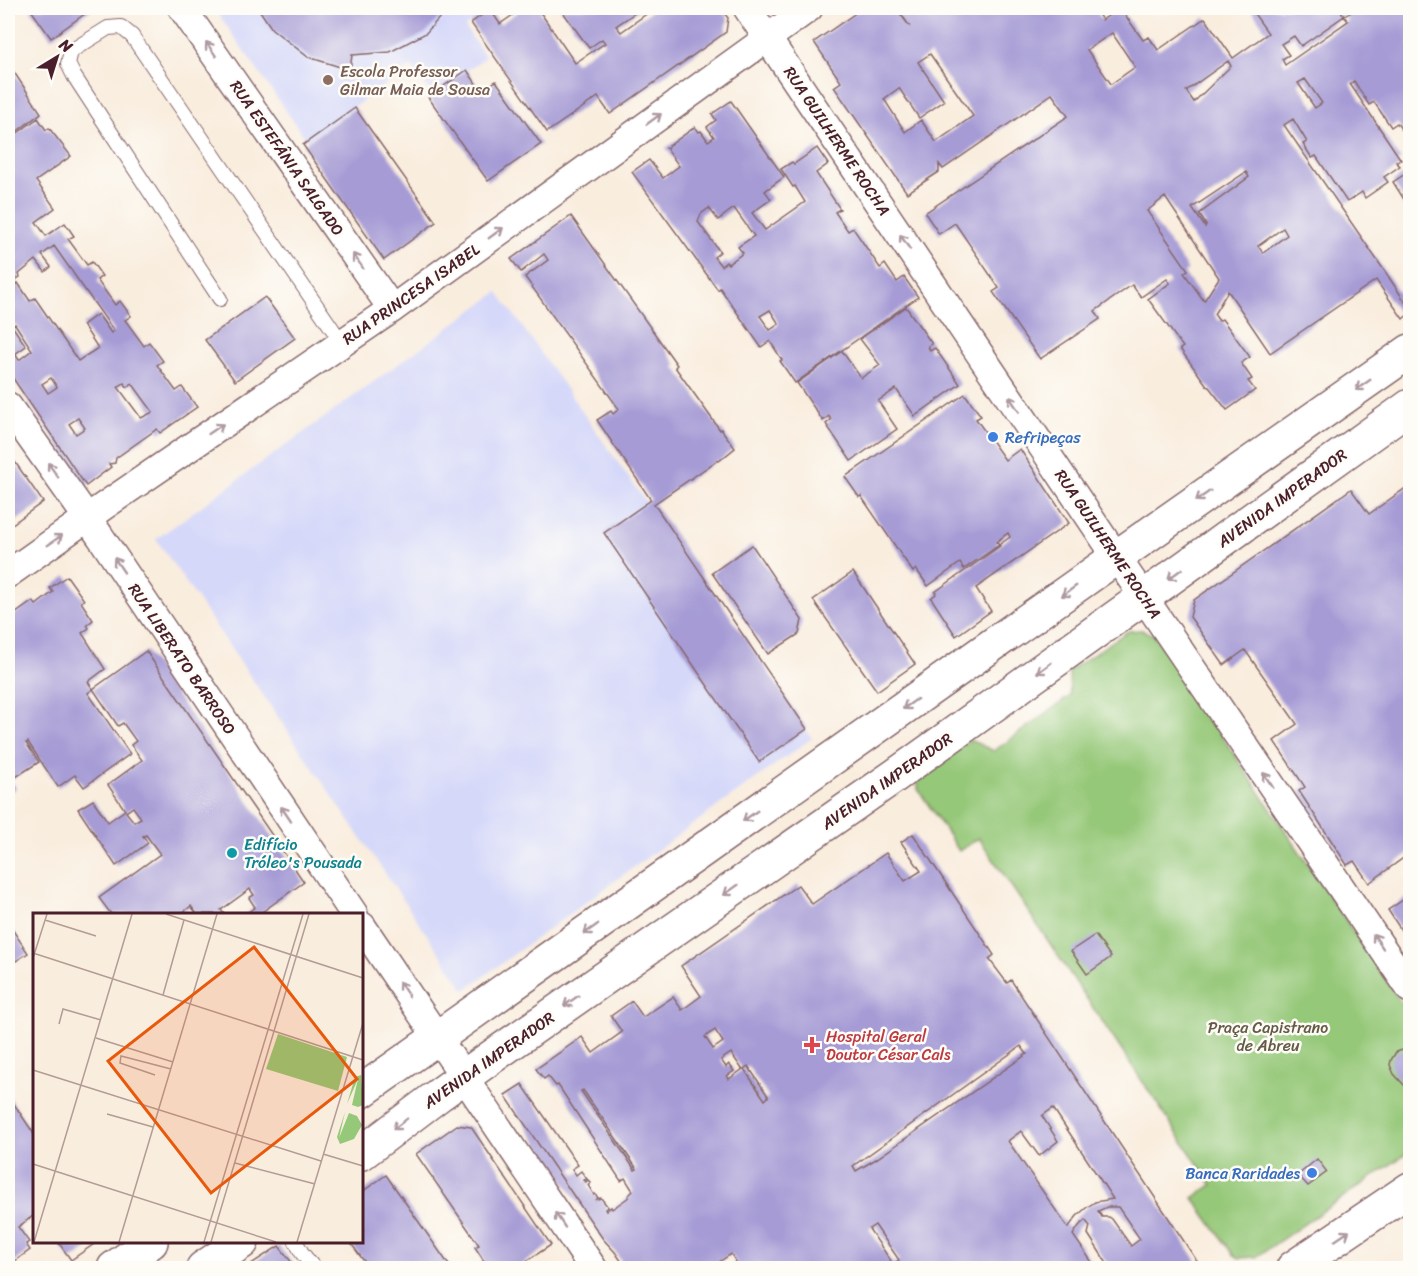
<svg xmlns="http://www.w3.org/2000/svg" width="1418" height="1276" font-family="Sriracha,sans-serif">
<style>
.built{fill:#d5d8f9}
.green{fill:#95c878;stroke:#707452;stroke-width:1.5}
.building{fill:#a69bd5;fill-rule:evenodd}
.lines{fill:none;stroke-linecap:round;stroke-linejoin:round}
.lane-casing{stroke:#87676a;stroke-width:16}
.street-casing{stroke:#87676a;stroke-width:30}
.secondary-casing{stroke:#87676a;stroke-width:36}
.primary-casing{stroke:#87676a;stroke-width:36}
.lane{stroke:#fff;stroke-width:14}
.street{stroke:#fff;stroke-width:27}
.secondary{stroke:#fff;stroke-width:33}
.primary{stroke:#fff;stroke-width:33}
.oneway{stroke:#ae9aa0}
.education-dot{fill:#8d6e63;stroke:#fdfcf7;stroke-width:2}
.shop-dot{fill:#3f7fe0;stroke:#fdfcf7;stroke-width:2}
.culture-dot{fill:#0f9aa8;stroke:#fdfcf7;stroke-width:2}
.health-dot{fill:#e0444e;stroke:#fdfcf7;stroke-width:2}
.labels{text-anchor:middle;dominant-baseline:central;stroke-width:5;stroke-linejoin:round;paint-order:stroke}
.education-label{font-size:16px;fill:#785e54;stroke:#fdfcf7;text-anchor:start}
.street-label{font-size:16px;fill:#4a1f2b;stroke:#fdfcf7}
.shop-label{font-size:16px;fill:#366cbe;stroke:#fdfcf7;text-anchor:start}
.culture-label{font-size:16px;fill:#0d838f;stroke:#fdfcf7;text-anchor:start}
.park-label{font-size:16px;fill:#645a46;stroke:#fdfcf7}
.health-label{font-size:16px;fill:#be3a42;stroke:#fdfcf7;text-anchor:start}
.inset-road{fill:none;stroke:#b39b96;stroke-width:1.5}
.view{fill:#e8590c;fill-opacity:0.15;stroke:#e8590c;stroke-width:3}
.inset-edge{fill:none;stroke:#4a1f2b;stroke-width:3}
</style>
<rect width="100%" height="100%" fill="#fdfcf7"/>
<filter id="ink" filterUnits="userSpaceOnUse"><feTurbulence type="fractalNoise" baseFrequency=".0167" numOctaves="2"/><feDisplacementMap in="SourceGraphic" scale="12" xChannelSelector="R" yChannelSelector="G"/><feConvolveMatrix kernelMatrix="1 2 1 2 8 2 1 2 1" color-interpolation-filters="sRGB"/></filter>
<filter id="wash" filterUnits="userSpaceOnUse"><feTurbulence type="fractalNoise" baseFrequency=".008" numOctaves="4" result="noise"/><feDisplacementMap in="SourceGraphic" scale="24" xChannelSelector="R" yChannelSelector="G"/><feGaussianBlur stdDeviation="1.35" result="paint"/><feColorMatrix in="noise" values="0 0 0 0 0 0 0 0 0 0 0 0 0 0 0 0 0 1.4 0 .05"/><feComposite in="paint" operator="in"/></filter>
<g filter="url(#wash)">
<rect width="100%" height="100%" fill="#f9edde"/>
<g class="built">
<polygon points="214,8 492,8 465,27 486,57 432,94 411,66 307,141"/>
<polygon points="498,292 812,738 465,990 156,539"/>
</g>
<polygon class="green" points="1142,630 1154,635 1410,1016 1410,1151 1256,1257 1239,1258 1233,1254 1193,1198 1212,1185 979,838 959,851 918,789 918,778 970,740 994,751 1070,696 1069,671 1128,631"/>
<g id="blocks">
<g class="building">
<polygon points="34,8 93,8 51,38 31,10"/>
<polygon points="258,8 448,8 426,33 390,52 352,55 350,70 308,57 272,29"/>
<polygon points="518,8 547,8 540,12 575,63 605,43 602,39 589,48 560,8 642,8 616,26 621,32 655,8 720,8 728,18 726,32 610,114 598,97 547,132 471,23 490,9 500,24 520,10"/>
<path d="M863 8H896L910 27 897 8H1094L1102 20 1120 8 1143 40 1149 37 1158 50 1205 18 1233 58 1268 33 1250 8H1347L1341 11 1344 16 1301 46 1294 36 1281 44 1289 55 1282 59 1285 65 1348 21 1344 16 1358 8H1410V142L1397 123 1391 127 1374 102 1369 105 1354 81 1350 84 1401 160 1396 162 1400 166 1384 177 1388 182 1365 198 1362 192 1347 202 1316 156 1312 158 1303 144 1307 142 1293 119 1284 125 1386 273 1410 309V313L1403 319 1376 280 1270 353 1228 291 1214 314 1219 321 1222 319 1250 357 1241 363 1252 379 1248 381 1255 390 1227 410 1209 387H1208L1180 349 1183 347 1148 299 1170 283 1167 279 1141 297 1132 285 1095 311 1100 319 1040 359 993 292 999 288 955 223 939 234 925 213 1068 116 1052 94 943 169 939 164V172L907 193 834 87 841 82 814 42ZM1112 33 1135 67 1111 84 1087 50ZM930 54 973 116 936 142 921 120 905 132 884 99 899 88 919 118 944 101 918 62ZM1228 61 1231 66 1197 99 1194 102 1186 91ZM1305 79 1322 103 1315 108 1298 83ZM1246 172 1249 177 1199 214 1206 225 1205 227 1192 208ZM1165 197 1219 278 1204 301 1184 273 1188 270 1147 211ZM1283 228 1287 235 1263 253 1258 246Z"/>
<polygon points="8,63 41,113 8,138"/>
<polygon points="467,70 481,91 496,81 541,144 488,181 428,97"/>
<path d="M731 101 784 177 765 191 771 199 752 213 765 230 805 202 795 186 793 187 781 169 792 162 794 164 817 148 828 164 816 173 840 209 835 212 848 231 853 228 880 268 885 264 897 282 904 277 918 297 795 383 780 361 782 360 770 341 761 347 720 288 718 290 632 172 649 160 663 178 679 166 666 148 695 127 699 132 701 131 708 141 714 137 707 127 716 120 712 114ZM709 208 718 220 734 208 754 236 738 247 743 253 728 264 726 262 721 266 714 257 720 252 698 222 701 214ZM770 310 779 324 770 330 760 316Z"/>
<polygon points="355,108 436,222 384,260 303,145"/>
<path d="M38 118 46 130 49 128 71 156 36 181 55 208 36 222 46 236 65 223 74 236 68 239 87 265 92 262 102 276 97 280 115 305 120 301 131 316 125 320 144 346 149 342 163 361 157 365 176 391 182 387 197 407 160 433 157 429 116 458 115 463 109 464 111 467 86 486 8 371V140ZM54 246 114 331 111 333 98 314 83 325 98 348 78 361 35 298 30 301 18 283 16 285 14 281 20 277 19 274 36 260 45 272 51 267 42 255ZM15 324 32 350 19 360 15 354 26 346 12 326ZM51 378 57 387 48 393 42 384ZM124 383 127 387 132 383 153 412 141 418 118 387ZM78 418 85 428 76 434 69 424Z"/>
<polygon points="1405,174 1410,182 1410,209 1393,182"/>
<polygon points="571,216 677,365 675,367 720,430 721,429 735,448 719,461 718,460 654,504 807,729 759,762 604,533 651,500 597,420 611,411 613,414 619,409 525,277 548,260 544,254 521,272 511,259"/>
<polygon points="265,297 295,338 235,381 205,340"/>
<polygon points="906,307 932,344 928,346 930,351 935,348 960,384 915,416 896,389 878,401 897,429 851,461 826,424 831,420 829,416 823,421 797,383 842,351 861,378 880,365 860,339"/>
<polygon points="965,394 981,416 976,419 1005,460 1020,449 1069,523 976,588 991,611 956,636 931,598 936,594 935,592 1000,546 999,545 1010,537 1008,533 996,542 999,545 964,569 960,563 928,586 916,569 913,572 861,496 859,497 845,477"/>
<polygon points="8,452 43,502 8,527"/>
<polygon points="1410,485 1410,853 1369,883 1354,861 1347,865 1299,791 1305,787 1274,741 1297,724 1245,650 1224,665 1190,617 1194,600 1351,489 1369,514"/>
<polygon points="752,545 802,620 799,634 768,654 712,573"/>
<polygon points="853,572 915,664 877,691 813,600"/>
<polygon points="67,576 84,600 81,602 93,620 87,625 89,628 82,633 105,669 88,682 93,689 88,693 130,754 84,787 75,775 58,787 28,742 26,743 39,762 11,780 16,788 8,793 8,619 33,601 36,605 53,592 50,588"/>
<path d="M146 651 304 882 259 914H248L247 913 255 907 249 898 254 895 250 889 221 910 224 914H197L191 906 181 914H111L99 898 160 854 146 835 143 836 148 843 116 866 78 809 93 800 108 822 125 810 108 785 142 760 131 745 136 741 123 723 118 726 93 689ZM133 807 141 818 134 822 126 812Z"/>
<path d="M913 834 994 955 989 959 1007 983 1011 980 1197 1261 1196 1268H1103L1108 1265 1088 1234 1090 1226 1085 1220 1079 1226 1073 1235 1096 1268H727L736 1262 731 1254 710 1268H626L615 1252 603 1239 505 1095 522 1084 578 1165 572 1169 576 1175 581 1171 587 1179 584 1180 586 1182 588 1180 591 1183 588 1185 594 1195 595 1194 598 1198 597 1199 601 1198 608 1207 605 1209 606 1211 611 1207 612 1209 629 1197 628 1196 633 1191 625 1178 621 1181 558 1085 556 1086 548 1076 544 1079 536 1069 582 1037 593 1053 622 1032 611 1016 632 1001 643 1017 673 997 682 1010 701 996 681 966 798 885 812 904 886 853 905 881 921 871 901 842ZM715 1030 723 1042 713 1049 705 1037ZM1021 1046 1027 1054 876 1159 856 1171 853 1166ZM731 1053 742 1069H743L729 1079 727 1076 734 1071 729 1064 726 1067 721 1060ZM748 1066 768 1096V1097L765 1100 744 1069ZM583 1090 637 1169 635 1170 581 1091ZM1053 1108 1113 1199 1095 1202 1086 1208 1077 1216 1068 1228 1008 1141 1021 1131 1039 1156 1058 1141 1042 1116ZM1107 1207H1118L1140 1239 1131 1246 1112 1219 1109 1217H1102L1098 1211ZM875 1225 899 1260 893 1264 869 1229Z"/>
<polygon points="1409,896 1410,899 1410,944 1388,910"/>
<polygon points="8,923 28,953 16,961 8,949"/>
<polygon points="1095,935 1111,957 1087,974 1071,951"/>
<polygon points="1406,1049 1410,1051 1410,1088 1404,1085 1394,1074 1390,1065 1391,1060 1396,1052"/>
<polygon points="8,1095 34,1134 34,1215 18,1227 29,1242 26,1244 30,1250 8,1266"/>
<polygon points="457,1125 471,1127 551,1245 516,1268 483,1268 479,1264 484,1261 475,1247 479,1245 416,1154"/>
<polygon points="1317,1159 1327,1172 1308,1186 1298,1175"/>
<polygon points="386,1175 451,1268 369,1268 350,1242 362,1242 362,1192"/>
<polygon points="58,1242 97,1242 71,1260"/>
<polygon points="279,1246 296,1268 245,1268"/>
</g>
</g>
</g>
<g filter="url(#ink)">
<use href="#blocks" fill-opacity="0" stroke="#87676a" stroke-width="1.5"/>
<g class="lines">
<g class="lane-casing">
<g id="lane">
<polyline points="220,299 74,76 68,64 71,51 108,28 121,27 132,36 342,343"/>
<polyline points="296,1242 302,1253 314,1268"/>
</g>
</g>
<g class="street-casing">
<g id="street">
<polyline points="182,8 392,309"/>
<polyline points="747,8 1117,558 1410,989"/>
<polyline points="8,406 100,536 354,914"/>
<polyline points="8,574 104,506 392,309 809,8"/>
<polyline points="362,926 593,1268"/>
</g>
</g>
<g class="secondary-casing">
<polyline id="secondary" points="1293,1268 1410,1189"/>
</g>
<g class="primary-casing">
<g id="primary">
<polyline points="362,1091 1145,537 1410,351"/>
<polyline points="362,1153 440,1094 493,1056 896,775 1410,406"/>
<polyline points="114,1268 151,1242"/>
<polyline points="203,1268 242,1242"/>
</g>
</g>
<use href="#lane" class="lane"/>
<use href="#street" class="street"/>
<use href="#secondary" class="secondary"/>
<use href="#primary" class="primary"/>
</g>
<defs><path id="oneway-shaft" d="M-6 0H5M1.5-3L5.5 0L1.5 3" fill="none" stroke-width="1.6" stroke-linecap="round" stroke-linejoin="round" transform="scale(1.5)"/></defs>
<g class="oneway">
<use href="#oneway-shaft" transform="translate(211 49) rotate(-125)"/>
<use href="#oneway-shaft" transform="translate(654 119) rotate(-36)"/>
<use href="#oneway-shaft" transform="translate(496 233) rotate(-36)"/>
<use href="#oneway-shaft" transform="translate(905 242) rotate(-124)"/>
<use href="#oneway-shaft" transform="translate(358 261) rotate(-125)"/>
<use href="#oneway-shaft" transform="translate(1363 385) rotate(145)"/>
<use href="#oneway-shaft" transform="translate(1014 404) rotate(-124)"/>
<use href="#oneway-shaft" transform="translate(216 429) rotate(-34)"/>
<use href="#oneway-shaft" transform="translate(53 470) rotate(-125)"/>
<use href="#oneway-shaft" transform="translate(1203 496) rotate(145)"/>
<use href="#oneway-shaft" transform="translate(55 540) rotate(-35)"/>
<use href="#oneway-shaft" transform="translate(119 565) rotate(-124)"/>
<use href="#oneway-shaft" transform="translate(1175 574) rotate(144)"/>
<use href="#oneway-shaft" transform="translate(1069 591) rotate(145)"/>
<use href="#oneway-shaft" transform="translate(1044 668) rotate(144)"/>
<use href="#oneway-shaft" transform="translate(910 704) rotate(145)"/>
<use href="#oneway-shaft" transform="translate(1268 780) rotate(-124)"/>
<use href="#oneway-shaft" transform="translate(286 814) rotate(-124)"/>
<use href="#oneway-shaft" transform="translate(750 816) rotate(145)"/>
<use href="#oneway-shaft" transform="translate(731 890) rotate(145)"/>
<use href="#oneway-shaft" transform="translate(591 929) rotate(145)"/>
<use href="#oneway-shaft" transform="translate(1378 941) rotate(-124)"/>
<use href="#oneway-shaft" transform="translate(404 989) rotate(-124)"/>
<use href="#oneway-shaft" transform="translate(571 1001) rotate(145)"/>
<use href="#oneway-shaft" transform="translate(400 1124) rotate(143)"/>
<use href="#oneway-shaft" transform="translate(560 1220) rotate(-124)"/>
<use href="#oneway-shaft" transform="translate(1342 1236) rotate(-34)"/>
</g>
</g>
<circle class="education-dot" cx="328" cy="80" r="6"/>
<g class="shop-dot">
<circle cx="993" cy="437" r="6"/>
<circle cx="1312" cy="1173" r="6"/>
</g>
<circle class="culture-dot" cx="232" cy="853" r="6"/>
<path class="health-dot" d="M809 1036h6v6h6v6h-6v6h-6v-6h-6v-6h6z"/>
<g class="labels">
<g class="education-label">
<text x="340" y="71">Escola Professor<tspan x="340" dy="18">Gilmar Maia de Sousa</tspan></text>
</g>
<g class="street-label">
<text transform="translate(837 141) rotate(56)">RUA GUILHERME ROCHA</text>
<text transform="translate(287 158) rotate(55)">RUA ESTEFÂNIA SALGADO</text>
<text transform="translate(411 294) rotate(-35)">RUA PRINCESA ISABEL</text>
<text transform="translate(1282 498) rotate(-36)">AVENIDA IMPERADOR</text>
<text transform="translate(1108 544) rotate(56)">RUA GUILHERME ROCHA</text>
<text transform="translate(182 659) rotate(56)">RUA LIBERATO BARROSO</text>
<text transform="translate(887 781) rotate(-35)">AVENIDA IMPERADOR</text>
<text transform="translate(489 1060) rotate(-35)">AVENIDA IMPERADOR</text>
</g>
<g class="shop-label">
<text x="1005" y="437">Refripeças</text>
<text x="1300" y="1173" text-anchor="end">Banca Raridades</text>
</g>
<g class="culture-label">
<text x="244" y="844">Edifício<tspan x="244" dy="18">Tróleo's Pousada</tspan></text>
</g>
<g class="park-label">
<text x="1268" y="1027">Praça Capistrano<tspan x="1268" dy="18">de Abreu</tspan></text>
</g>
<g class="health-label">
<text x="826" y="1036">Hospital Geral<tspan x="826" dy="18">Doutor César Cals</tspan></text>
</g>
</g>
<g transform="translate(33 913)">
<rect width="330" height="330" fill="#f9edde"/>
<path d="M245 121 314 144 305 178 233 156ZM328 162 330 192 325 194 319 192 325 166 314 191 322 164ZM312 199 306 225 316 200 324 203 329 212 321 226 307 231 304 224Z" fill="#95c878"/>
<path class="inset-road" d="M133 1 330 65M12 7 63 23M0 40 330 147M0 45 14 1M130 82 151 7M26 111 30 96 68 107M63 125 140 149M0 157 288 248M122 162 87 150 88 143 138 156M74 201 120 214M290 241 330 253M202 250 282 271M0 251 243 329M1 329 99 1M86 329 184 1M171 329 270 1M178 329 276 1M264 329 330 110"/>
<path class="view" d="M221 34 324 166 178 280 75 148Z"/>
<rect width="330" height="330" class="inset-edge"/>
</g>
<rect width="1418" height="1276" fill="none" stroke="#fdfcf7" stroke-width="30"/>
<g transform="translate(57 57) rotate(38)" stroke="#fdfcf7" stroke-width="4.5" paint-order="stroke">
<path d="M0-4.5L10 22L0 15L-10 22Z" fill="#4a1f2b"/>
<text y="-9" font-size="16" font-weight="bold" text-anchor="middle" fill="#4a1f2b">N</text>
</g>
</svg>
